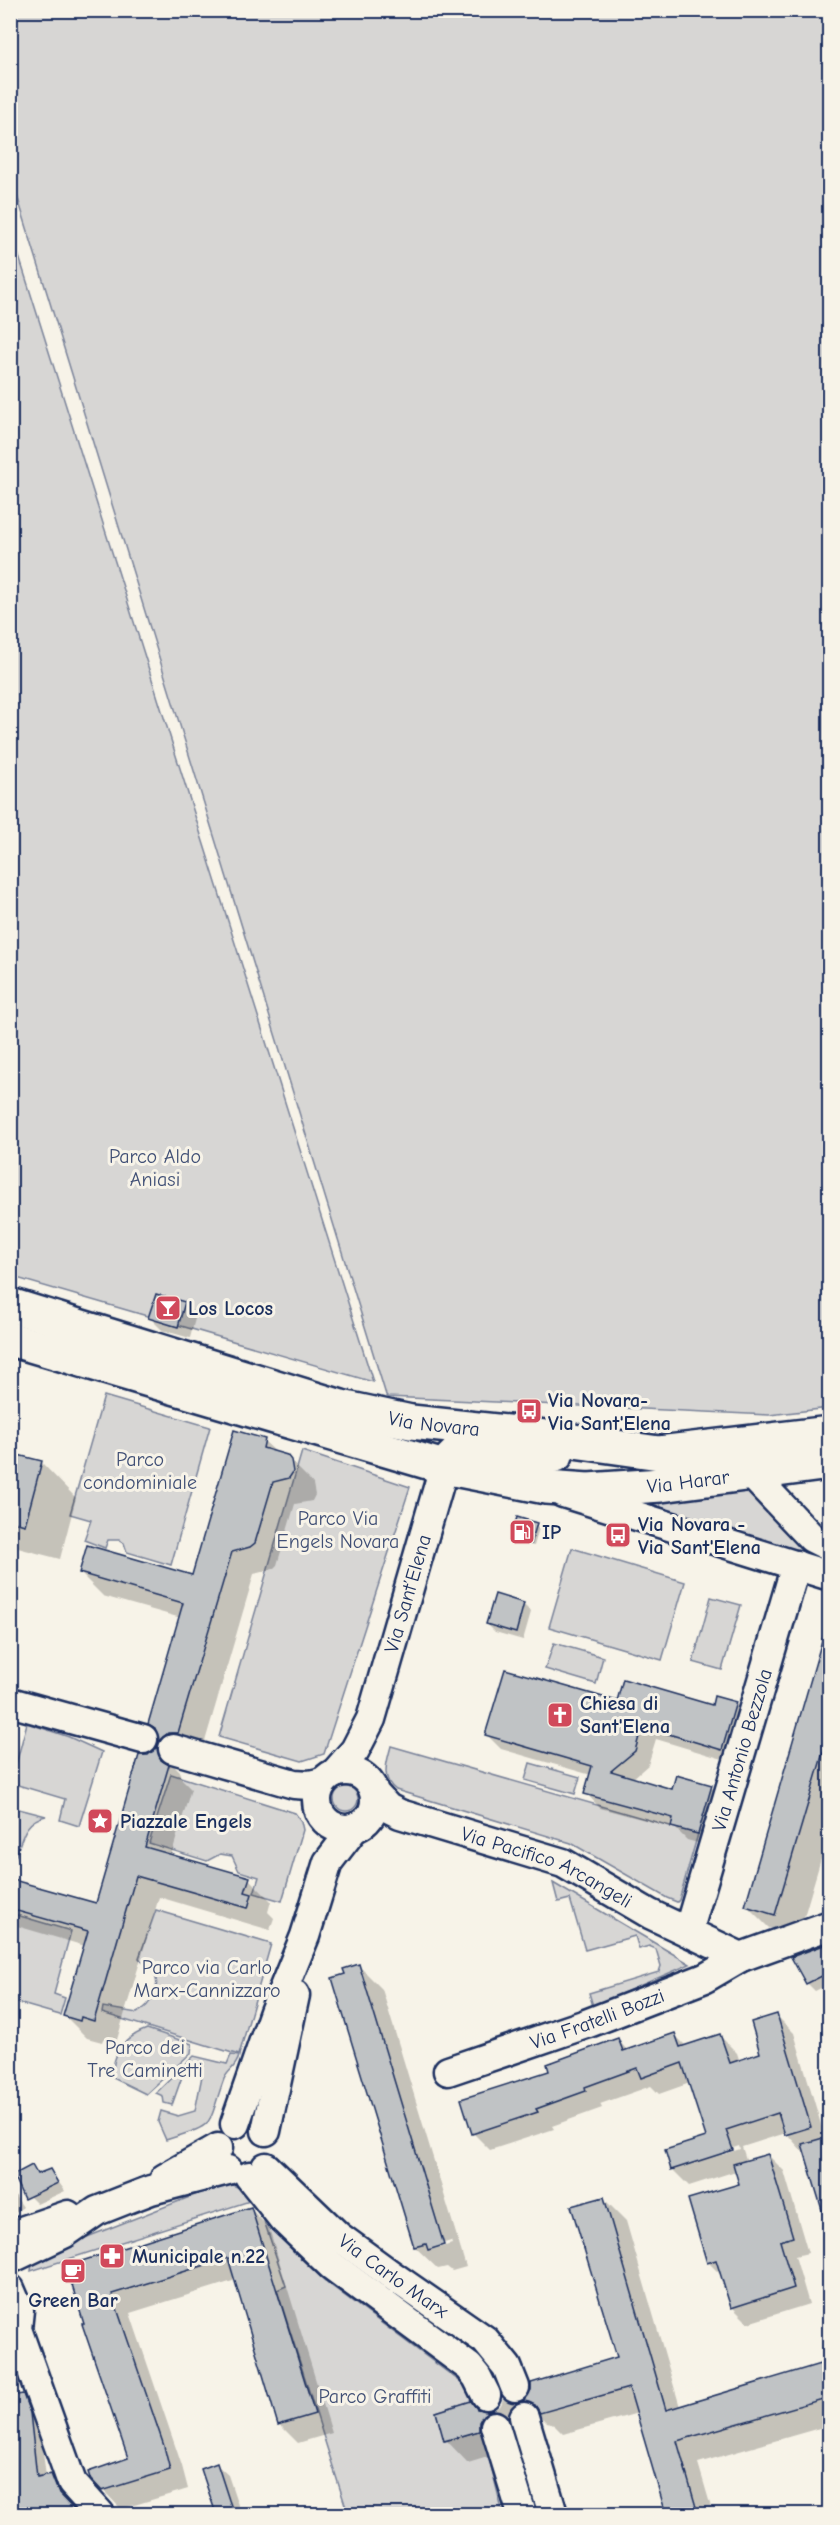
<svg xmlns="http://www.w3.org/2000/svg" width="840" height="2525" font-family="'Comic Neue',sans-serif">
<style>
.green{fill:#d7d6d4;stroke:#798299;stroke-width:1.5}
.shadow{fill:#0003;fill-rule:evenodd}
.building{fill:#c0c3c5;stroke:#1b2f5e;stroke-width:1.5}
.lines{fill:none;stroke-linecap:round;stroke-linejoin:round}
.minor-casing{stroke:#1b2f5e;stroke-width:33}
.major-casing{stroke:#1b2f5e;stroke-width:38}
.minor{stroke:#f7f3e8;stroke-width:28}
.major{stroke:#f7f3e8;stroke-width:33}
.labels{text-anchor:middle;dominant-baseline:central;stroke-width:6;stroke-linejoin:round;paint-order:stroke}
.park-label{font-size:20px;fill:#415076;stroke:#f7f3e8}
.poi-label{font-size:20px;font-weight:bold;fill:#1b2f5e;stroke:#f7f3e8;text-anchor:start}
.street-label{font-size:20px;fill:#1b2f5e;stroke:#f7f3e8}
</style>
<rect width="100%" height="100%" fill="#f7f3e8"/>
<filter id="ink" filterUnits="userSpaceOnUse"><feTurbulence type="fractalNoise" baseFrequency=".0167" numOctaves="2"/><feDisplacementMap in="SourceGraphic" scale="12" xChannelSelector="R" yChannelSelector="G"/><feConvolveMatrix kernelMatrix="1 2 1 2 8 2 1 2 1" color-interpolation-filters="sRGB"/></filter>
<g filter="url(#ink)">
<g class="green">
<polygon points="10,11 829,11 829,1408 769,1415 388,1397 386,1395 11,176"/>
<polygon points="11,231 373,1382 10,1276"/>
<polygon points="104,1396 210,1427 171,1565 127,1552 124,1543 119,1540 108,1540 105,1548 84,1540 91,1520 70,1514"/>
<polygon points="302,1451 410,1487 324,1754 302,1761 219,1737"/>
<polygon points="748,1487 805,1546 805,1551 802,1553 662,1509 659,1502"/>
<polygon points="572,1548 685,1582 662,1660 549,1627"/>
<polygon points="711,1597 741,1605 722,1670 693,1662"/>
<polygon points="554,1643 603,1657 596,1684 545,1669"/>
<polygon points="27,1723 69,1737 102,1752 79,1826 60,1820 65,1799 11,1783"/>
<path d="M391 1746 698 1834 679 1900 677 1902 667 1898 571 1843 396 1790C380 1778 387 1762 391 1746Z"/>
<polygon points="530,1763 580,1777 575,1794 525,1780"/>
<polygon points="171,1774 295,1813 301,1821 303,1830 282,1901 254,1893 259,1877 239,1871 232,1856 220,1854 207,1861 149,1843"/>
<circle cx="346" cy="1799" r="12"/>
<path d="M11 1807 46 1816C20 1821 22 1847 11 1866Z"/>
<polygon points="553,1883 690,1964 593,2006 589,1993 659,1972 661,1966 656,1949 649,1946 639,1949 635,1936 585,1950 570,1899 558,1902"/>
<path d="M156 1910 271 1944 239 2055 102 2013 103 2007 137 2013C150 2006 163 1987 153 1972 150 1966 143 1964 139 1958Z"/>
<polygon points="10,1913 71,1931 54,1994 65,1998 60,2015 11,2001"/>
<path d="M147 2029 192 2044 191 2053 146 2094 113 2078C111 2053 125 2037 147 2029Z"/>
<path d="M231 2055 239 2056C236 2068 228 2070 224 2079 206 2128 219 2123 166 2140L158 2122 161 2111 178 2116 195 2111 202 2076 184 2071 172 2105 164 2103 163 2096 156 2093 194 2056 227 2064Z"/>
<path d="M223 2184C237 2183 243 2191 253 2200L31 2271 32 2264 59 2248Z"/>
<polygon points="260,2209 294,2252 325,2281 470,2389 474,2400 436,2412 445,2441 482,2430 503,2514 348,2514 277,2290 286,2286"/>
</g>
<g class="shadow">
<polygon points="184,1303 196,1315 190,1338 162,1330 150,1318"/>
<polygon points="264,1441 277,1453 286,1456 309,1479 313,1484 315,1495 312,1501 295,1504 277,1565 273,1569 254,1574 201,1755 183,1763 160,1740 157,1731 150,1723 181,1618 103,1596 80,1573 193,1577"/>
<polygon points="10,1454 41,1462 76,1498 60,1559 10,1546"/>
<polygon points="536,1524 539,1528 534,1546 516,1542 513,1538"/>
<polygon points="524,1605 531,1612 523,1640 495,1632 487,1624"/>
<polygon points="828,1627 830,1828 798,1937 769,1928 747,1906"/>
<polygon points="618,1703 713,1707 735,1703 749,1717 736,1763 656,1739 648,1765 632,1779 673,1791 711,1787 725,1801 712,1847 687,1840 675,1828 600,1808 586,1793 591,1775 501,1749 487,1735"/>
<polygon points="157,1749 179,1771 182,1780 191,1789 171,1856 249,1879 271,1901 268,1912 274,1918 270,1930 159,1897 116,2043 103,2039 102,2042 87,2038 64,2015 85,1946 10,1924 10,1880 97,1905 148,1756"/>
<polygon points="830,1949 830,1993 827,1985 815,1991 807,1983"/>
<path d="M359 1966 382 1989 466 2267 452 2271 447 2267 438 2269 415 2247 347 1975ZM451 2241 452 2244 431 2250 428 2248Z"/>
<path d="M777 2016 794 2033 825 2138 830 2137V2229L805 2151 803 2152 786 2133 742 2147 747 2162 768 2155 784 2171 808 2253 795 2256 809 2304 748 2323 732 2307 723 2277 708 2262 741 2185 736 2171 689 2186 672 2169 708 2138 690 2083 659 2094 651 2086 600 2104 602 2108 552 2126 554 2129 490 2150 473 2133 551 2072 618 2040 628 2051 675 2035 687 2047 720 2036 737 2053 740 2062 762 2054ZM739 2146 740 2149 722 2155V2152Z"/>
<polygon points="32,2167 40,2175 50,2170 65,2191 37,2204 29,2196"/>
<polygon points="10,2188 23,2207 11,2216 10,2215"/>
<polygon points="604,2199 626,2221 680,2407 830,2363 830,2425 698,2463 713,2514 668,2514 638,2413 563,2434 554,2425 547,2423 525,2401 619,2358"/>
<polygon points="251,2209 269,2228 332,2433 298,2443 279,2424 236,2280 130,2313 182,2466 188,2489 121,2509 103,2490 130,2459 68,2267"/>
<polygon points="10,2382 13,2397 22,2396 33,2407 40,2425 46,2477 51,2476 62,2487 70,2506 77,2514 17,2514 10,2459"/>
<polygon points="503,2399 515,2404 538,2427 516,2432 494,2410 501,2405"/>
<polygon points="478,2411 489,2412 511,2434 501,2453 468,2463 446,2440"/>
<polygon points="217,2465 228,2475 241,2514 197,2514 215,2507"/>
</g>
<g class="building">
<polygon points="156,1294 185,1302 178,1327 148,1318"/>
<polygon points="234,1430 265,1439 263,1448 287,1455 291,1460 293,1472 289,1478 273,1482 255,1543 250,1547 232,1552 178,1733 168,1733 159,1741 155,1728 148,1724 183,1603 79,1573 87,1545 192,1575"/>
<polygon points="10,1453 42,1461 25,1525 10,1521"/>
<polygon points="517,1517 537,1523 531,1544 511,1538"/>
<polygon points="495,1594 524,1603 516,1633 486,1624"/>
<polygon points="825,1630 830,1631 830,1729 775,1915 745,1906"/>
<polygon points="505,1669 617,1701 623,1679 712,1705 714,1696 736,1702 722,1750 642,1726 635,1751 611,1771 672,1789 676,1775 712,1785 698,1834 671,1827 673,1818 584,1794 592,1766 485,1735"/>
<polygon points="157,1747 161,1760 169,1765 145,1847 250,1877 245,1892 252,1894 248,1908 136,1876 94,2021 81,2017 80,2021 63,2016 88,1931 10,1909 10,1879 96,1903 139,1755 148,1755"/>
<polygon points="827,1944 830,1949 830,1972 806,1984 791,1957"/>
<polygon points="359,1964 444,2245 428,2250 426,2244 414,2247 332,1978 345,1974 343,1969"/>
<polygon points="777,2014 811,2127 785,2135 778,2113 726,2130 733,2150 671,2170 665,2150 706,2137 682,2063 641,2078 637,2068 585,2087 586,2091 536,2109 538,2112 472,2134 461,2099 549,2071 547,2064 618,2038 623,2051 675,2033 680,2047 720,2034 730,2063 760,2053 751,2022"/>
<polygon points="830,2136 830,2222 826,2223 802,2144"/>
<polygon points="768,2154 793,2237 780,2241 794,2288 731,2308 716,2260 707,2263 688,2199 739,2184 733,2164"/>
<polygon points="32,2165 37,2174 50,2169 58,2183 24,2199 13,2175"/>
<polygon points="604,2197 666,2410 830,2361 830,2397 677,2441 698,2514 666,2514 629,2388 540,2413 535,2405 523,2401 531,2390 531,2383 617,2357 571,2206"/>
<polygon points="251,2207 315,2414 278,2425 228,2258 112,2294 164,2446 170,2470 102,2491 90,2478 88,2472 128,2458 82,2324 84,2324 66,2266"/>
<polygon points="23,2394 30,2413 37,2477 51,2474 59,2494 78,2514 14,2514 10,2475 10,2396"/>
<polygon points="471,2401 477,2409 489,2411 483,2415 479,2422 479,2431 444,2441 436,2412"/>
<polygon points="217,2463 229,2500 234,2514 216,2514 201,2469"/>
</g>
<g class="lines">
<g class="minor-casing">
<g id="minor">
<polyline points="739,1461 812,1538 830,1547"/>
<polyline points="563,1493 830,1576"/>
<polyline points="10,1702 143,1739"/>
<polyline points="173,1749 294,1784 310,1785 323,1782"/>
<circle cx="346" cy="1800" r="29"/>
<path id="s1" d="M335 1773 355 1750 371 1719 444 1467"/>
<path id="s2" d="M375 1794 388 1808 400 1814 563 1863 650 1914 741 1957"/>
<path id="s3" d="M688 1932 796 1565"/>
<path id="s4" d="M448 2071 586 2024 705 1978 741 1957 830 1925"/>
<polyline points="235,2124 274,2012 305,1936 328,1862 355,1827"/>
<polyline points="266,2131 295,1995"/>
<path id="s5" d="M266 2167 338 2236 390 2274 485 2340 507 2367 515 2387"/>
<polyline points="249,2176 283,2219 331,2265 469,2367 477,2377 486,2395"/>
<polyline points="165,2178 218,2148"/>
<polyline points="10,2235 68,2215"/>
<polyline points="10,2259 65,2233 97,2211 130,2198 151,2190 228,2170"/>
<polyline points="10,2289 19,2310 17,2329 72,2483 100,2514"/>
<polyline points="524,2417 553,2514"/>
<polyline points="495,2426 522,2514"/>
</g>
</g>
<g class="major-casing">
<g id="major">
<path id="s6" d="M10 1305 341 1407 411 1422 517 1433 659 1453 830 1433"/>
<path id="s7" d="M10 1339 444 1467 546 1487 588 1490 661 1485 830 1463"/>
<polyline points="451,1459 457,1453 516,1456 556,1455"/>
</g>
</g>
<use href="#minor" class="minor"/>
<use href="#major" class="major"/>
</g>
</g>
<defs>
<g id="bar-square" transform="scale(1.35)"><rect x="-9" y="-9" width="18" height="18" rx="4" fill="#d1495b" stroke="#f7f3e8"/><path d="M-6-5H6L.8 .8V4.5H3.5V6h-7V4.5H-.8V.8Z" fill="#fff"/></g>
<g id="bus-square" transform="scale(1.35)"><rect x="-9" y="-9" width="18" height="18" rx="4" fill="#d1495b" stroke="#f7f3e8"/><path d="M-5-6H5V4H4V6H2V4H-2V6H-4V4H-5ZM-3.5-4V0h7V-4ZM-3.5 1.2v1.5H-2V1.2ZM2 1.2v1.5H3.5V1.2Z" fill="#fff"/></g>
<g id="fuel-square" transform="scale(1.35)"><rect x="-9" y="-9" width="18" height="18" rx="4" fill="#d1495b" stroke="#f7f3e8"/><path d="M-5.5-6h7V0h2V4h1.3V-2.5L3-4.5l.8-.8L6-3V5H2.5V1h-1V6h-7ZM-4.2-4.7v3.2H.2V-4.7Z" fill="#fff"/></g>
<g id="church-square" transform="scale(1.35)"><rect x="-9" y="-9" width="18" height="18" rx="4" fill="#d1495b" stroke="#f7f3e8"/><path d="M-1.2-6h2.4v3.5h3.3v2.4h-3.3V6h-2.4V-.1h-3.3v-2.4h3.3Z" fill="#fff"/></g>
<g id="sight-square" transform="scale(1.35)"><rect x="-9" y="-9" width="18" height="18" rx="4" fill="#d1495b" stroke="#f7f3e8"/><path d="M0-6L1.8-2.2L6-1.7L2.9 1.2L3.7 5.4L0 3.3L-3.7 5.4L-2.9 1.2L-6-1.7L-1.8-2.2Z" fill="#fff"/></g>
<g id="pharmacy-square" transform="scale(1.35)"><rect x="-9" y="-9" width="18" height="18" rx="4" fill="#d1495b" stroke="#f7f3e8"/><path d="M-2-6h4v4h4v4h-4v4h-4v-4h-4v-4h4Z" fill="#fff"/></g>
<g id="cafe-square" transform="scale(1.35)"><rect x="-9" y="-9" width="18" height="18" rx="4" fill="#d1495b" stroke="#f7f3e8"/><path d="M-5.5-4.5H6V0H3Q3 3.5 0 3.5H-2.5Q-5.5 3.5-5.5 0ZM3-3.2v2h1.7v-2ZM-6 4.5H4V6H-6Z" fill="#fff"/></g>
</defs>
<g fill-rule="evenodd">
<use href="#bar-square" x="168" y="1308"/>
<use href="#bus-square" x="529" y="1411"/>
<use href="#fuel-square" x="522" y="1532"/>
<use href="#bus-square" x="618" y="1535"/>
<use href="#church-square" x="560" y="1715"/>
<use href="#sight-square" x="100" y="1821"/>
<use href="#pharmacy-square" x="112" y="2256"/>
<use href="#cafe-square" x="73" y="2271"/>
</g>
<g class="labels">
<g class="park-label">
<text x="155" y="1156">Parco Aldo<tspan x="155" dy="23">Aniasi</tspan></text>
<text x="140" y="1459">Parco<tspan x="140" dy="23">condominiale</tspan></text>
<text x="338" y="1518">Parco Via<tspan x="338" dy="23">Engels Novara</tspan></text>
<text x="207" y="1967">Parco via Carlo<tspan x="207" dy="23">Marx-Cannizzaro</tspan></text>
<text x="145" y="2047">Parco dei<tspan x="145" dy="23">Tre Caminetti</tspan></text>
<text x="375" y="2396">Parco Graffiti</text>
</g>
<g class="poi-label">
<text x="188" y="1308">Los Locos</text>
<text x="548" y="1400">Via Novara-<tspan x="548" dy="23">Via Sant'Elena</tspan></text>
<text x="638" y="1524">Via Novara -<tspan x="638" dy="23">Via Sant'Elena</tspan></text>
<text x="542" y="1532">IP</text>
<text x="580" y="1703">Chiesa di<tspan x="580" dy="23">Sant'Elena</tspan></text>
<text x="120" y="1821">Piazzale Engels</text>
<text x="132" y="2256">Municipale n.22</text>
<text x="73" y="2300" text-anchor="middle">Green Bar</text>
</g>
<g class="street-label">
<text stroke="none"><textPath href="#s6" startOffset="441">Via Novara</textPath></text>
<text stroke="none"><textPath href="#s7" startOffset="699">Via Harar</textPath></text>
<text stroke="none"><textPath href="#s1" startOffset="196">Via Sant’Elena</textPath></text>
<text stroke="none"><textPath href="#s3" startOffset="190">Via Antonio Bezzola</textPath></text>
<text stroke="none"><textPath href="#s2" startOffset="189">Via Pacifico Arcangeli</textPath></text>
<text stroke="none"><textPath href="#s4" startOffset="158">Via Fratelli Bozzi</textPath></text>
<text stroke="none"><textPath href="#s5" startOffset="168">Via Carlo Marx</textPath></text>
</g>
</g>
<rect width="840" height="2525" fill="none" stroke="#f7f3e8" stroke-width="36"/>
<rect x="18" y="18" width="804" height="2489" fill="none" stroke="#1b2f5e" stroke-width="2" filter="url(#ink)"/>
</svg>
